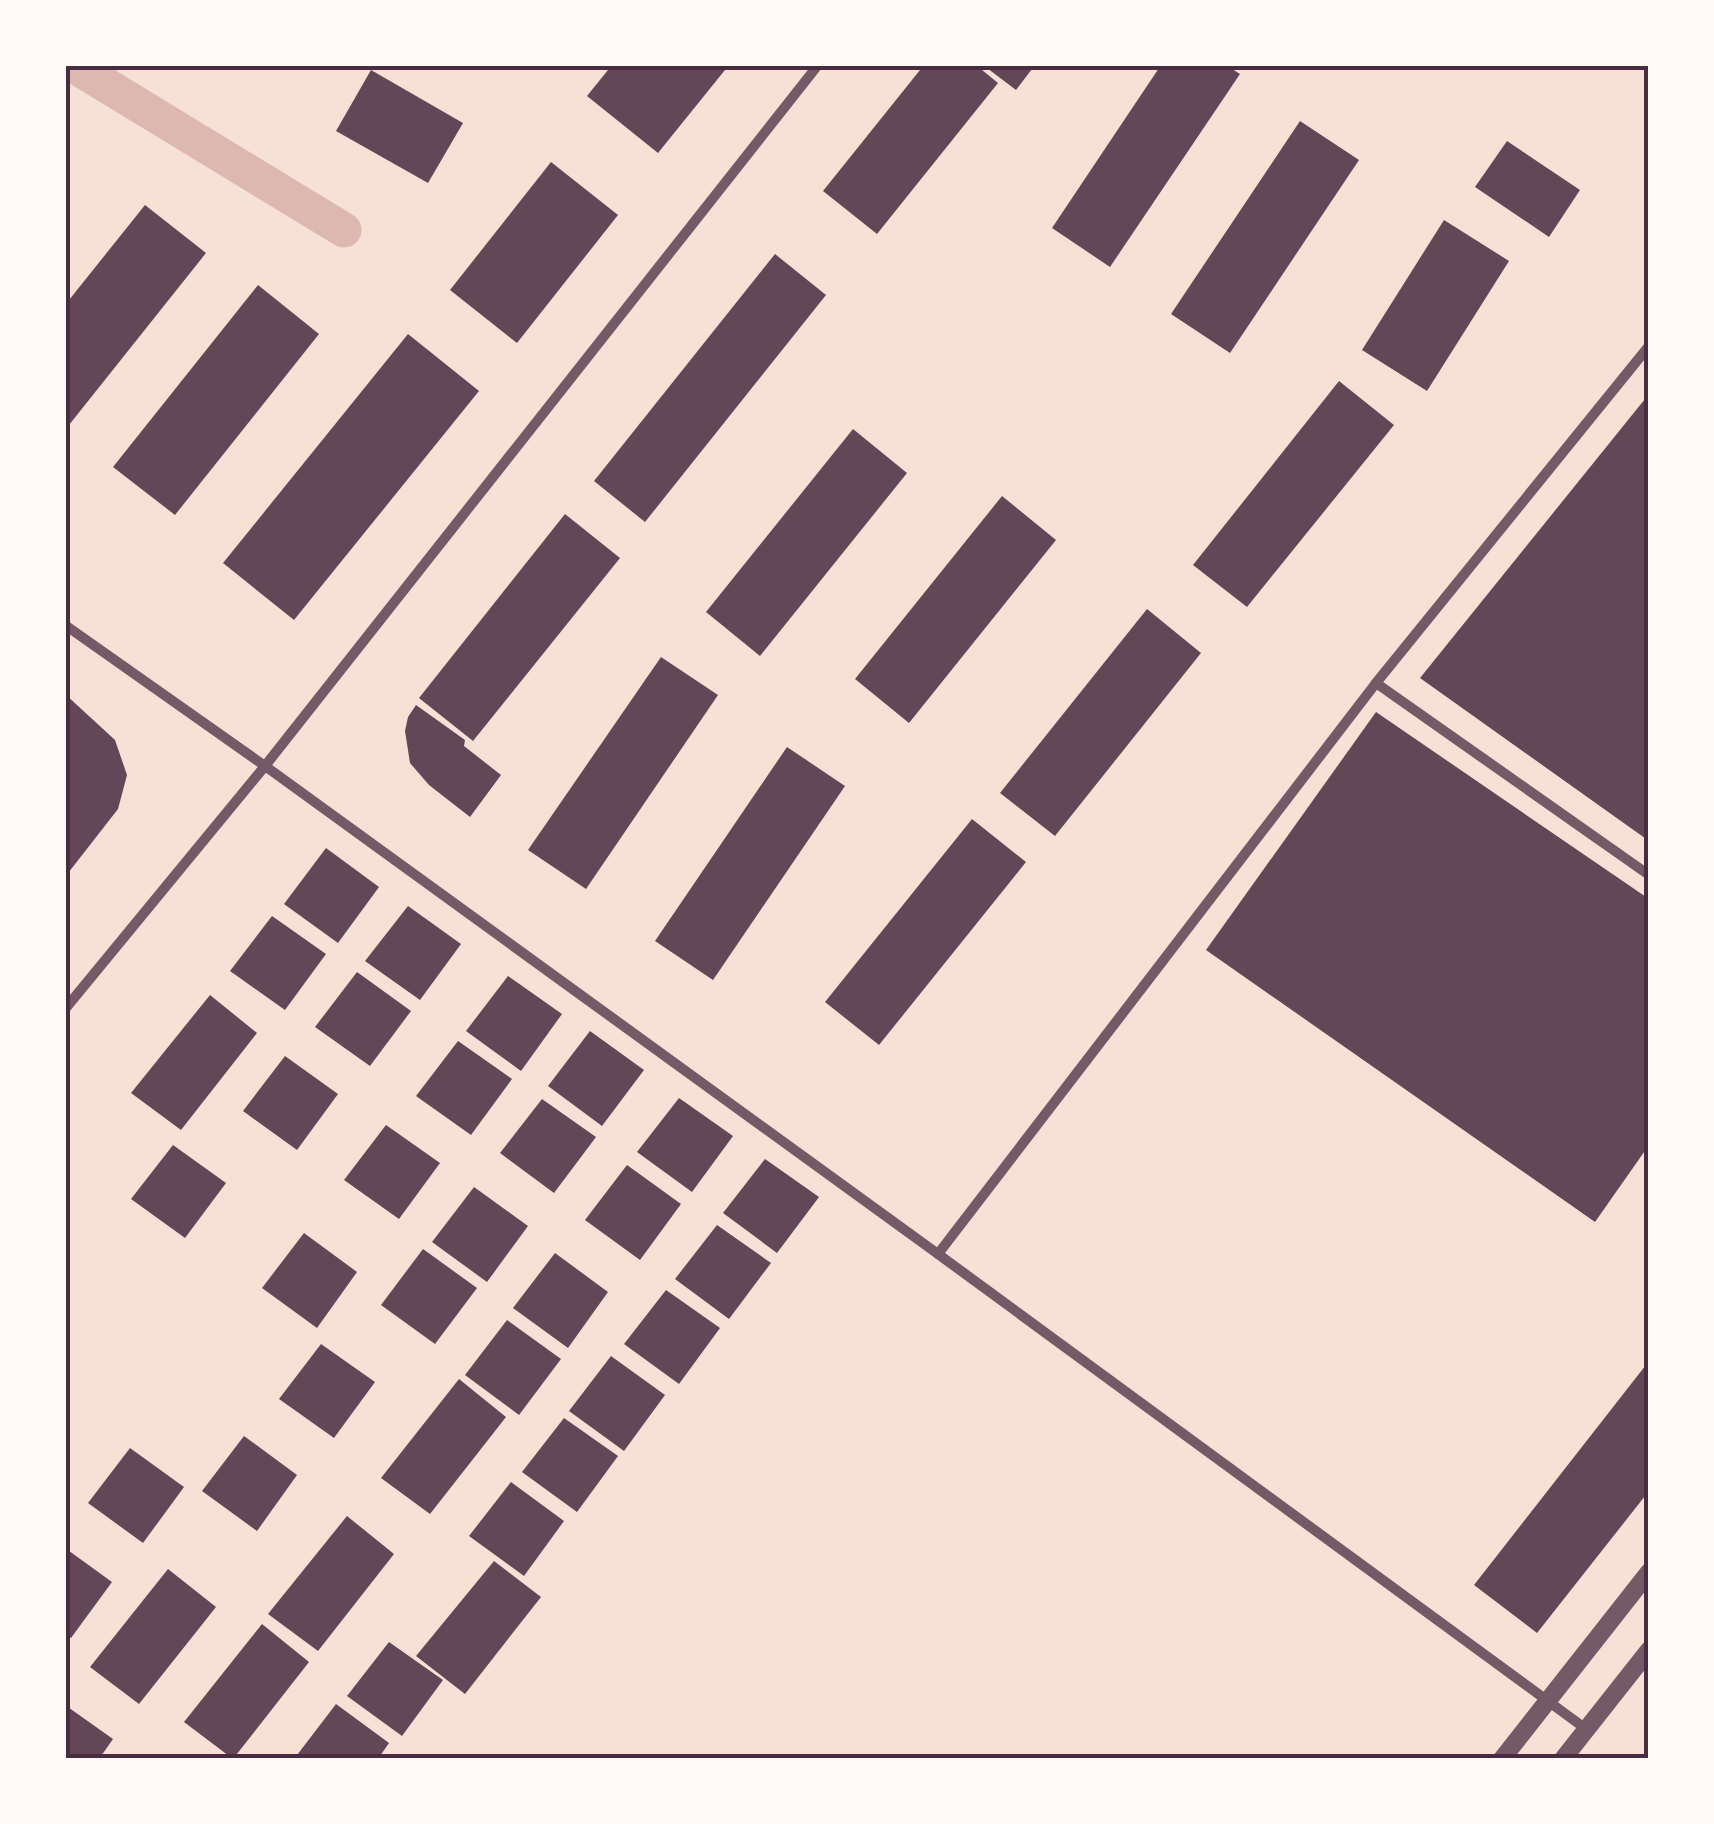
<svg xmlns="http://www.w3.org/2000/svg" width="1714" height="1824" font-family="Figtree,sans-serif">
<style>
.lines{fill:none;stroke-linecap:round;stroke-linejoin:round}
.canal{stroke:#dcb8b0;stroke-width:35}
.building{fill:#644757}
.minor{stroke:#755966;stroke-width:10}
.tertiary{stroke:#755966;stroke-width:18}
.neatline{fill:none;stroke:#4a2c40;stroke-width:4}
</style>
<rect width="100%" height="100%" fill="#f7e1d7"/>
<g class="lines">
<polyline class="canal" points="73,65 344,230"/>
</g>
<g class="building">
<polygon points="612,65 729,65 658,153 587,96"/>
<polygon points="924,65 976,65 998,83 877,234 823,191"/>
<polygon points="983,65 1035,65 1016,90"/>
<polygon points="1161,65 1226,65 1240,74 1110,267 1052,228"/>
<polygon points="371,70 463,123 428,183 336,131"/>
<polygon points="1300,121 1359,160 1230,353 1171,314"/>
<polygon points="1507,141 1580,190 1549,237 1475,187"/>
<polygon points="551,162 618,215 517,343 450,290"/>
<polygon points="145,205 206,253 65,430 65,305"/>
<polygon points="1444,220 1509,261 1427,391 1362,350"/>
<polygon points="775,254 826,295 645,522 594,481"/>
<polygon points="258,285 319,334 175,515 113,467"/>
<polygon points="408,334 479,391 294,620 223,563"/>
<polygon points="1339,381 1394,425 1247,607 1193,565"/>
<polygon points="1649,394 1649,841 1420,678"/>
<polygon points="853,429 907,473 760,656 706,612"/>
<polygon points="1002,496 1056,540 909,723 855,679"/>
<polygon points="565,514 620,558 473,741 419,698"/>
<polygon points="1147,609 1201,653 1055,836 1000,793"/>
<polygon points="661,657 718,695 586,889 528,850"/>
<polygon points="65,694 115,740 127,775 118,809 65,877"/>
<polygon points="416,705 465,740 464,746 501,775 470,817 429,785 410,763 405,731 408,717"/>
<polygon points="1376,712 1649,899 1649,1145 1595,1222 1206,950"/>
<polygon points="787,747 845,786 713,980 655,941"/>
<polygon points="972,819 1026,862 879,1045 825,1002"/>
<polygon points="326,848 379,887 338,943 284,904"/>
<polygon points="408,906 461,944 420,1000 365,961"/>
<polygon points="272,916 326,954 285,1010 230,971"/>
<polygon points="357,972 411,1011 370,1066 315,1027"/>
<polygon points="508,976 562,1014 521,1071 466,1031"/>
<polygon points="210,995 257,1033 181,1130 131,1093"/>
<polygon points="590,1031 644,1070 602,1126 548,1086"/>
<polygon points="458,1041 512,1079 471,1135 416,1096"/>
<polygon points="285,1056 338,1094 297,1150 243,1111"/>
<polygon points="679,1098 733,1136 692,1192 637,1152"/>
<polygon points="542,1099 596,1137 554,1193 500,1153"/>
<polygon points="386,1125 440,1163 399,1219 344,1180"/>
<polygon points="173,1145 226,1183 185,1238 131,1199"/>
<polygon points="765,1159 819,1197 777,1253 723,1213"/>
<polygon points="627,1165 681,1204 640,1260 585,1220"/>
<polygon points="474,1187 528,1226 487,1282 432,1242"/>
<polygon points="717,1225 771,1263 729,1319 675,1279"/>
<polygon points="304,1233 357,1272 317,1328 262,1288"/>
<polygon points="423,1249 477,1288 435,1344 381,1305"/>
<polygon points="555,1253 608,1292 568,1348 513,1308"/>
<polygon points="666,1290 720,1328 679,1384 624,1344"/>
<polygon points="507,1320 561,1359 519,1415 465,1375"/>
<polygon points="321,1344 375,1382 334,1438 279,1399"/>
<polygon points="611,1356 665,1395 624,1451 569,1411"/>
<polygon points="1649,1361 1649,1491 1537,1633 1474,1585"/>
<polygon points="459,1379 506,1417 430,1514 381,1478"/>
<polygon points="564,1418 618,1456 577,1512 522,1472"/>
<polygon points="244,1436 297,1475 257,1531 202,1491"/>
<polygon points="130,1448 184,1487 143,1543 88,1503"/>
<polygon points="511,1482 564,1521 524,1576 469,1536"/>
<polygon points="347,1516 394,1554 318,1651 268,1614"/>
<polygon points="65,1548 112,1582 71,1638 65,1634"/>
<polygon points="494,1561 541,1597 465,1694 416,1656"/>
<polygon points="168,1569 216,1607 139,1704 90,1667"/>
<polygon points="262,1624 309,1662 233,1759 184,1722"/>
<polygon points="389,1642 443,1680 402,1736 347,1696"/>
<polygon points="336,1704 389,1743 378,1759 294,1759"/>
<polygon points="65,1705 113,1739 99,1759 65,1759"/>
</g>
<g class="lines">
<g class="minor">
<polyline points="65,625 265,766 938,1254 1586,1729"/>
<polyline points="1376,683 1649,875"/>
<polyline points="65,1009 265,766 818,65"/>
<polyline points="938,1254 1376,683 1649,346"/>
</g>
<g class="tertiary">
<polyline points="1502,1759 1649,1572"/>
<polyline points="1563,1759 1649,1650"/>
</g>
</g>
<rect width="1714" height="1824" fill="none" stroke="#fffaf5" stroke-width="135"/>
<rect x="68" y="68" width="1578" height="1688" class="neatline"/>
</svg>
